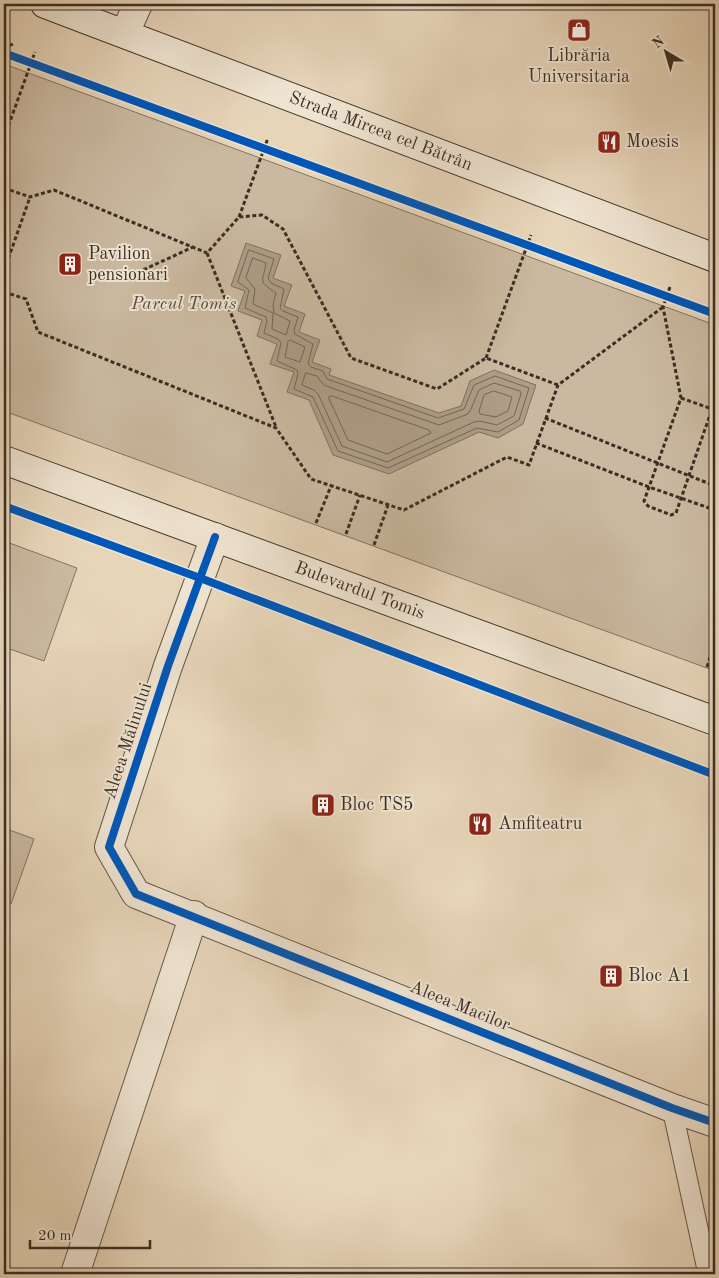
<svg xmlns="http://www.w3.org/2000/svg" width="719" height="1278" font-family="'Old Standard TT',serif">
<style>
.green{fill:#cab9a0;stroke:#827462}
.water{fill:#ad9d87;stroke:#7f7160}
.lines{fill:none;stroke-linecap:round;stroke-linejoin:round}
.shore{stroke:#746656;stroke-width:1}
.lane-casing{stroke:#66584a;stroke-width:21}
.street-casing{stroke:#66584a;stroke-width:30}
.secondary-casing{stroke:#3b2f25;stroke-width:30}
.path{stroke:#3b2f25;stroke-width:3;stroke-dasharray:4 2.5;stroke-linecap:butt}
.lane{stroke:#efe4d2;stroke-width:19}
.street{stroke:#efe4d2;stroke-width:28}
.secondary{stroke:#efe4d2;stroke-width:28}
.cycleway-casing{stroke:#efe4d2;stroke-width:11}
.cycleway{stroke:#0057b8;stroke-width:8}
.labels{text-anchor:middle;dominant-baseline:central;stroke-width:4;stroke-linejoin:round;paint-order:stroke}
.poi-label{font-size:18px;fill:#3b2f25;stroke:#efe4d2;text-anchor:start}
.street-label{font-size:18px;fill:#3b2f25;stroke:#efe4d2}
.park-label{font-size:18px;font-style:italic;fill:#584b3e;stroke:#efe4d2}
</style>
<rect width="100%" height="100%" fill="#e7d5b9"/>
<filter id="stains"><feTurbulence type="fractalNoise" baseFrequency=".004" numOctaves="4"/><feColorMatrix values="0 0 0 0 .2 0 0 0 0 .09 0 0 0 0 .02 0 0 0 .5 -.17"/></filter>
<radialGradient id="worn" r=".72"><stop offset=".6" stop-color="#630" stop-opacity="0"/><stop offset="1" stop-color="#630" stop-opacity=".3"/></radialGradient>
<g class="green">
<polygon points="4,64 715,325 715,671 4,411"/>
<polygon points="4,541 77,568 44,661 4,647"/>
<polygon points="4,828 34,839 11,904 4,901"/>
</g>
<polygon class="water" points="246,243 281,255 273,278 292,285 284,306 305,314 299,332 320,340 312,362 331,369 329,375 439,413 461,406 470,381 494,370 536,385 523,424 498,438 479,432 389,474 333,455 309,400 287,392 294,372 270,364 277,344 257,336 262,320 238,311 245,291 231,286"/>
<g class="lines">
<g class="shore">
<polygon points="249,250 274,259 268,278 271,283 284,289 280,308 283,311 298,317 294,330 295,334 313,344 308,364 311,367 323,371 327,379 438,418 464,409 474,385 495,376 529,388 519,420 498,432 477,428 388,468 338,451 313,397 294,389 298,374 297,370 277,361 281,343 278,339 264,333 267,321 266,317 245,308 249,290 238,282"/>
<path d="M253 258 266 263C263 283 257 280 276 293L273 304 274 313 290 321 286 335 272 329 273 313 253 304 255 289 246 278Z"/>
<polygon points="290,340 305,347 300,362 285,357 288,342"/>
<polygon points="306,373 317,376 321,382 326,386 439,425 468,414 471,409 479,390 494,383 520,391 521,394 514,416 497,425 480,421 474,422 387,462 342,446 318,394 314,390 302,385"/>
<polygon points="494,391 512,397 508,411 496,417 480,414 479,411 484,395"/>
<polygon points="332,396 429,430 431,433 387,454 348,440 329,399 329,397"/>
</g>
<g class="lane-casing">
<polyline id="lane" points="672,1108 708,1274"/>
</g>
<g class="street-casing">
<g id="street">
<polyline points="125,33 138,4"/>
<polyline points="215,537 168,666 109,847 136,894 672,1108 715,1123"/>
<polyline points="75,1274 194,915"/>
</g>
</g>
<g class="secondary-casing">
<g id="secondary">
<path id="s1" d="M45 4 715 258"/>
<path id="s2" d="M4 460 715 721"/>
</g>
</g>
<g class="path">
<polyline points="4,48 13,44"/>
<polyline points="4,138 35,52"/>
<polyline points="4,188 30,197 54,190 207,253 239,217 262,215 283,229 351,358 437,389 486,358 558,385"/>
<polyline points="239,217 268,138"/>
<polyline points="207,253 276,427"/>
<polyline points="4,271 30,197"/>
<polyline points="113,273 128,277 193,247"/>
<polyline points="670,287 663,307 681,398 644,501 648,506 671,515 676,513 712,409 715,406"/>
<polyline points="4,292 26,299 38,332 276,428 311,479 404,510 507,457 529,465 558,385 663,307"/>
<polyline points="486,358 531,235"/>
<polyline points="681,398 712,409"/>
<polyline points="545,418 715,486"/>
<polyline points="536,443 649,487 715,510"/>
<polyline points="316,523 331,486"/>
<polyline points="346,534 360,495"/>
<polyline points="374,545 388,505"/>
<polyline points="707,667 715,642"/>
</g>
<use href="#lane" class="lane"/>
<use href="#street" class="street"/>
<use href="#secondary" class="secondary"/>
<g class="cycleway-casing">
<g id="cycleway">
<polyline points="4,53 715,314"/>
<polyline points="4,506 200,578 715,775"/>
<polyline points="215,537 168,666 109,847 136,894 672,1108 715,1123"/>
</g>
</g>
<use href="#cycleway" class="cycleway"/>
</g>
<defs>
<g id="shop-square" transform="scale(1.25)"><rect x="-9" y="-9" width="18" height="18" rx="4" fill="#8f2418" stroke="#efe4d2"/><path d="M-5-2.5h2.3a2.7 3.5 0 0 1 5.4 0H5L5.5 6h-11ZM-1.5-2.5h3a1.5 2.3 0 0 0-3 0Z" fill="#fff"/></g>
<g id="restaurant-square" transform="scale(1.25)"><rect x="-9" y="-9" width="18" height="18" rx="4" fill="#8f2418" stroke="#efe4d2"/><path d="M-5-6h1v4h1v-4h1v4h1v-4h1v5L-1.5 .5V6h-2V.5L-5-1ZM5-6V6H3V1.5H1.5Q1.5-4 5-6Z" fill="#fff"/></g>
<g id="building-square" transform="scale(1.25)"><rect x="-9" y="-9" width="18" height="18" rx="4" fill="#8f2418" stroke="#efe4d2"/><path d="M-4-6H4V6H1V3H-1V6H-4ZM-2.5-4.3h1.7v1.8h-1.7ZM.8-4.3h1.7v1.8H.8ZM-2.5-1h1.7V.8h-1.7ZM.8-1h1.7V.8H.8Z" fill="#fff"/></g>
</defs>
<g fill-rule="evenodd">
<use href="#shop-square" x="579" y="30"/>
<use href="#restaurant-square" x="609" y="142"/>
<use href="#building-square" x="70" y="264"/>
<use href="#building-square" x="323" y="805"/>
<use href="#restaurant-square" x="480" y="824"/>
<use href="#building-square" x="611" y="976"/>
</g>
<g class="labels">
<g class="poi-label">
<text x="579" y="56" text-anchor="middle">Librăria<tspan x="579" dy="21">Universitaria</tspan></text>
<text x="626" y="142">Moesis</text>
<text x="88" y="254">Pavilion<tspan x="88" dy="21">pensionari</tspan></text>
<text x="340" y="805">Bloc TS5</text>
<text x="498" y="824">Amfiteatru</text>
<text x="628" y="976">Bloc A1</text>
</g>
<g class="street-label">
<text stroke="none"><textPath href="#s1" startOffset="359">Strada Mircea cel Bătrân</textPath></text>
<text stroke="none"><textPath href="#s2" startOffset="379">Bulevardul Tomis</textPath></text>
<text transform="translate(128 741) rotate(-72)">Aleea Mălinului</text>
<text transform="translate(460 1006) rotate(22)">Aleea Macilor</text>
</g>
<g class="park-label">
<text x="184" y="304">Parcul Tomis</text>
</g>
</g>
<rect width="719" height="1278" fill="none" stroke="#e7d5b9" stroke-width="20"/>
<rect x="5" y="5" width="709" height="1268" fill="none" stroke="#3b2f25" stroke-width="2.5"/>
<rect x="10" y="10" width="699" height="1258" fill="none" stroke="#3b2f25"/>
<g transform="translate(666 52) rotate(322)" stroke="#efe4d2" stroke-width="4" paint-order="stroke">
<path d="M0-4L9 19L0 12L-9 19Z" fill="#3b2f25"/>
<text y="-8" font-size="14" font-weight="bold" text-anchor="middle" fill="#3b2f25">N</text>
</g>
<path d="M30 1240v8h120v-8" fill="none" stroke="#3b2f25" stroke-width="2.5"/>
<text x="38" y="1240" font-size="15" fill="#3b2f25" stroke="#efe4d2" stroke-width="4" paint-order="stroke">20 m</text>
<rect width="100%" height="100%" filter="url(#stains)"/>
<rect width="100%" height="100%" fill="url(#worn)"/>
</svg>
